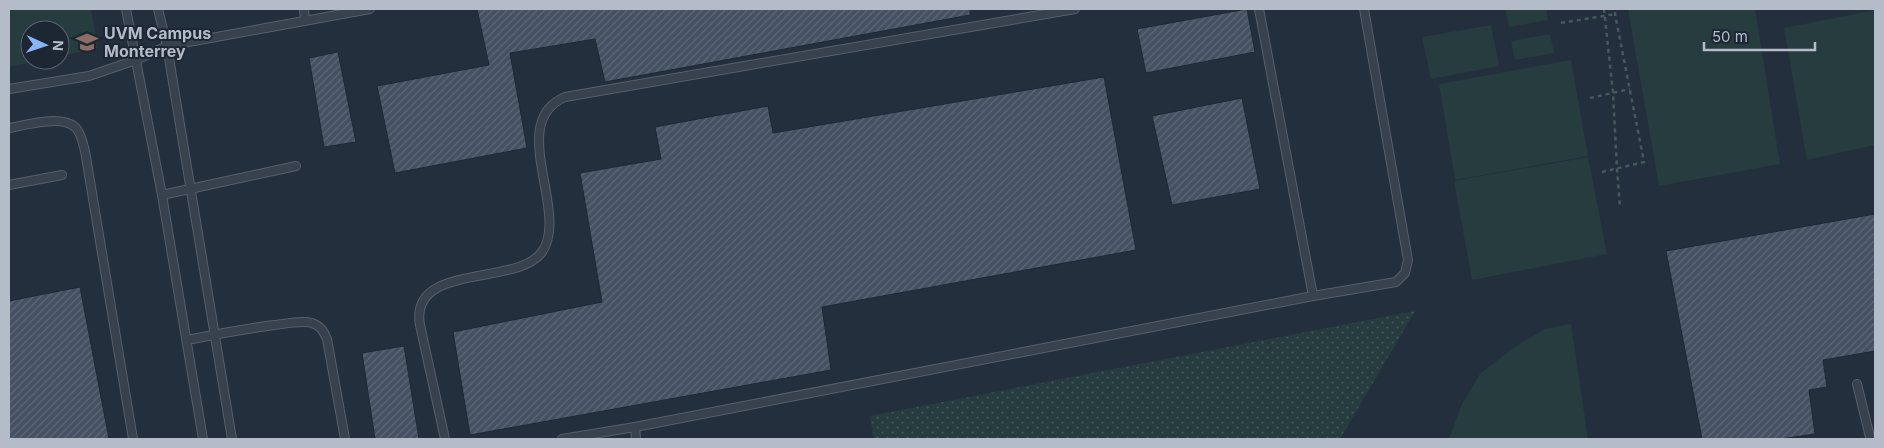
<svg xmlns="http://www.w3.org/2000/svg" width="1884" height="448" font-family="Inter,sans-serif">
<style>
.grass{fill:url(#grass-dots)}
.garden{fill:#263c3f}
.building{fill:url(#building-hatch);stroke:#1f2835}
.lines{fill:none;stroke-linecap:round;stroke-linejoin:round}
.service-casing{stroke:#565f6c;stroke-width:10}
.path{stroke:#44595c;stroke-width:2.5;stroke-dasharray:4 4;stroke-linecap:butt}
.service{stroke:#38414e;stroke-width:8}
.labels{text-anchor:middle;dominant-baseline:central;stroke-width:4;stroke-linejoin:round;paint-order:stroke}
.poi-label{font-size:16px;font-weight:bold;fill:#b4bcc9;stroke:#1d2633;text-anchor:start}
</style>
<defs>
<pattern id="grass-dots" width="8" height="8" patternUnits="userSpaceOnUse" patternTransform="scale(1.25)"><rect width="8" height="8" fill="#263c3f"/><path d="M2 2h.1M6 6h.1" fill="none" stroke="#435659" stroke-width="1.8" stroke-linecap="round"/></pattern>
<pattern id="building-hatch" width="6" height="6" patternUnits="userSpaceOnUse" patternTransform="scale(1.25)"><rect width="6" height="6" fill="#455162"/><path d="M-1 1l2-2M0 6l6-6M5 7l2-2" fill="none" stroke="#5d6877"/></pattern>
</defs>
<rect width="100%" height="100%" fill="#242f3e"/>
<polygon class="grass" points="1415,311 1340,439 874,439 870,416"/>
<g class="garden">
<polygon points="9,9 91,9 98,48 60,56 60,30 30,30 30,60 42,60 9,67"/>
<polygon points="1505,9 1546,9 1548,20 1509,27"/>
<polygon points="1628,9 1755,9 1780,164 1659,186"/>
<polygon points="1875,10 1875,145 1807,160 1784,28"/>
<polygon points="1491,25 1499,66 1431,79 1422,37"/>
<polygon points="1550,34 1554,53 1515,60 1511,41"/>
<polygon points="1571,60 1588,156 1455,180 1439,84"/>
<polygon points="1588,157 1607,254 1472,280 1454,181"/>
<polygon points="1571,324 1588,439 1449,439 1462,404 1480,374 1513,348 1545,329"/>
</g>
<g class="building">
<polygon points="477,9 970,9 970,15 605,82 595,39 510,53 527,148 395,173 377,86 489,65"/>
<polygon points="1247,9 1255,52 1146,73 1137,29"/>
<polygon points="338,52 356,142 324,147 309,58"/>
<polygon points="1104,77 1136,250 822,307 831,370 470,435 453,332 602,302 580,173 661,159 655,127 768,106 773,133"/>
<polygon points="1242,98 1260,189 1172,205 1152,116"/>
<polygon points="1875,214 1875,351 1823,360 1827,387 1809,390 1815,434 1780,439 1702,439 1666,251"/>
<polygon points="80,287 109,439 9,439 9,301"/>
<polygon points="404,346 419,439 375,439 362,353"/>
</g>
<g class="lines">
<g class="service-casing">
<g id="service">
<polyline points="126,9 162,195 203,439"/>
<polyline points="158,9 167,46 232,439"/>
<polyline points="304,9 305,20"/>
<polyline points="1259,9 1313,296"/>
<polyline points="9,89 89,76 136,60 167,46 370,9"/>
<path d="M9 128C26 125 62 114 76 128 81 133 83 144 85 151L133 439"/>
<polyline points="9,185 62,175"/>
<polyline points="162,195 296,166"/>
<path d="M187 340C216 334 245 329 274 325 286 324 301 320 312 323 321 326 324 332 327 339L345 439"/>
<polyline points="1857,384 1870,437 1872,439"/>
<polyline points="635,427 636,439"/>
<path d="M445 439 420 325C409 262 517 287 542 252 570 212 506 122 565 97L1075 9"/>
<polyline points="562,439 635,427 1313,296 1396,282 1405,273 1408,260 1364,9"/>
</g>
</g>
<g class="path">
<polyline points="1604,9 1613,93 1617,169 1620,207"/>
<polyline points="1561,23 1615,14"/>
<polyline points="1590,98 1630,89"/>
<polyline points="1602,172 1644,162 1615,14 1615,9"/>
</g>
<use href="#service" class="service"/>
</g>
<defs>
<g id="university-bare" transform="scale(1.725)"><path d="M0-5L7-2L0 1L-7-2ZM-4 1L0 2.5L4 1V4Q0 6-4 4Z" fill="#8d6e63" stroke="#1d2633" stroke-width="2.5" paint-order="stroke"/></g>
</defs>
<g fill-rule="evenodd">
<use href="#university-bare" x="87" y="42"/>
</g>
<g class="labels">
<g class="poi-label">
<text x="104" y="33">UVM Campus<tspan x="104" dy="18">Monterrey</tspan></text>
</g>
</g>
<rect width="1884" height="448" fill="none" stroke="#b4bcc9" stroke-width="20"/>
<g transform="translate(45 45) rotate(93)"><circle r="24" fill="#1d2633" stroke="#59626f"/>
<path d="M0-4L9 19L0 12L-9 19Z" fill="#8ab4f8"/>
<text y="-8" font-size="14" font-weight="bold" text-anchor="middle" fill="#b4bcc9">N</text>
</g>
<path d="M1704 42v8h111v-8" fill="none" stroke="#b4bcc9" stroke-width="2.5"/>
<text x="1712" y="42" font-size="15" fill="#b4bcc9" stroke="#1d2633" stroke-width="4" paint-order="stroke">50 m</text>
</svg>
